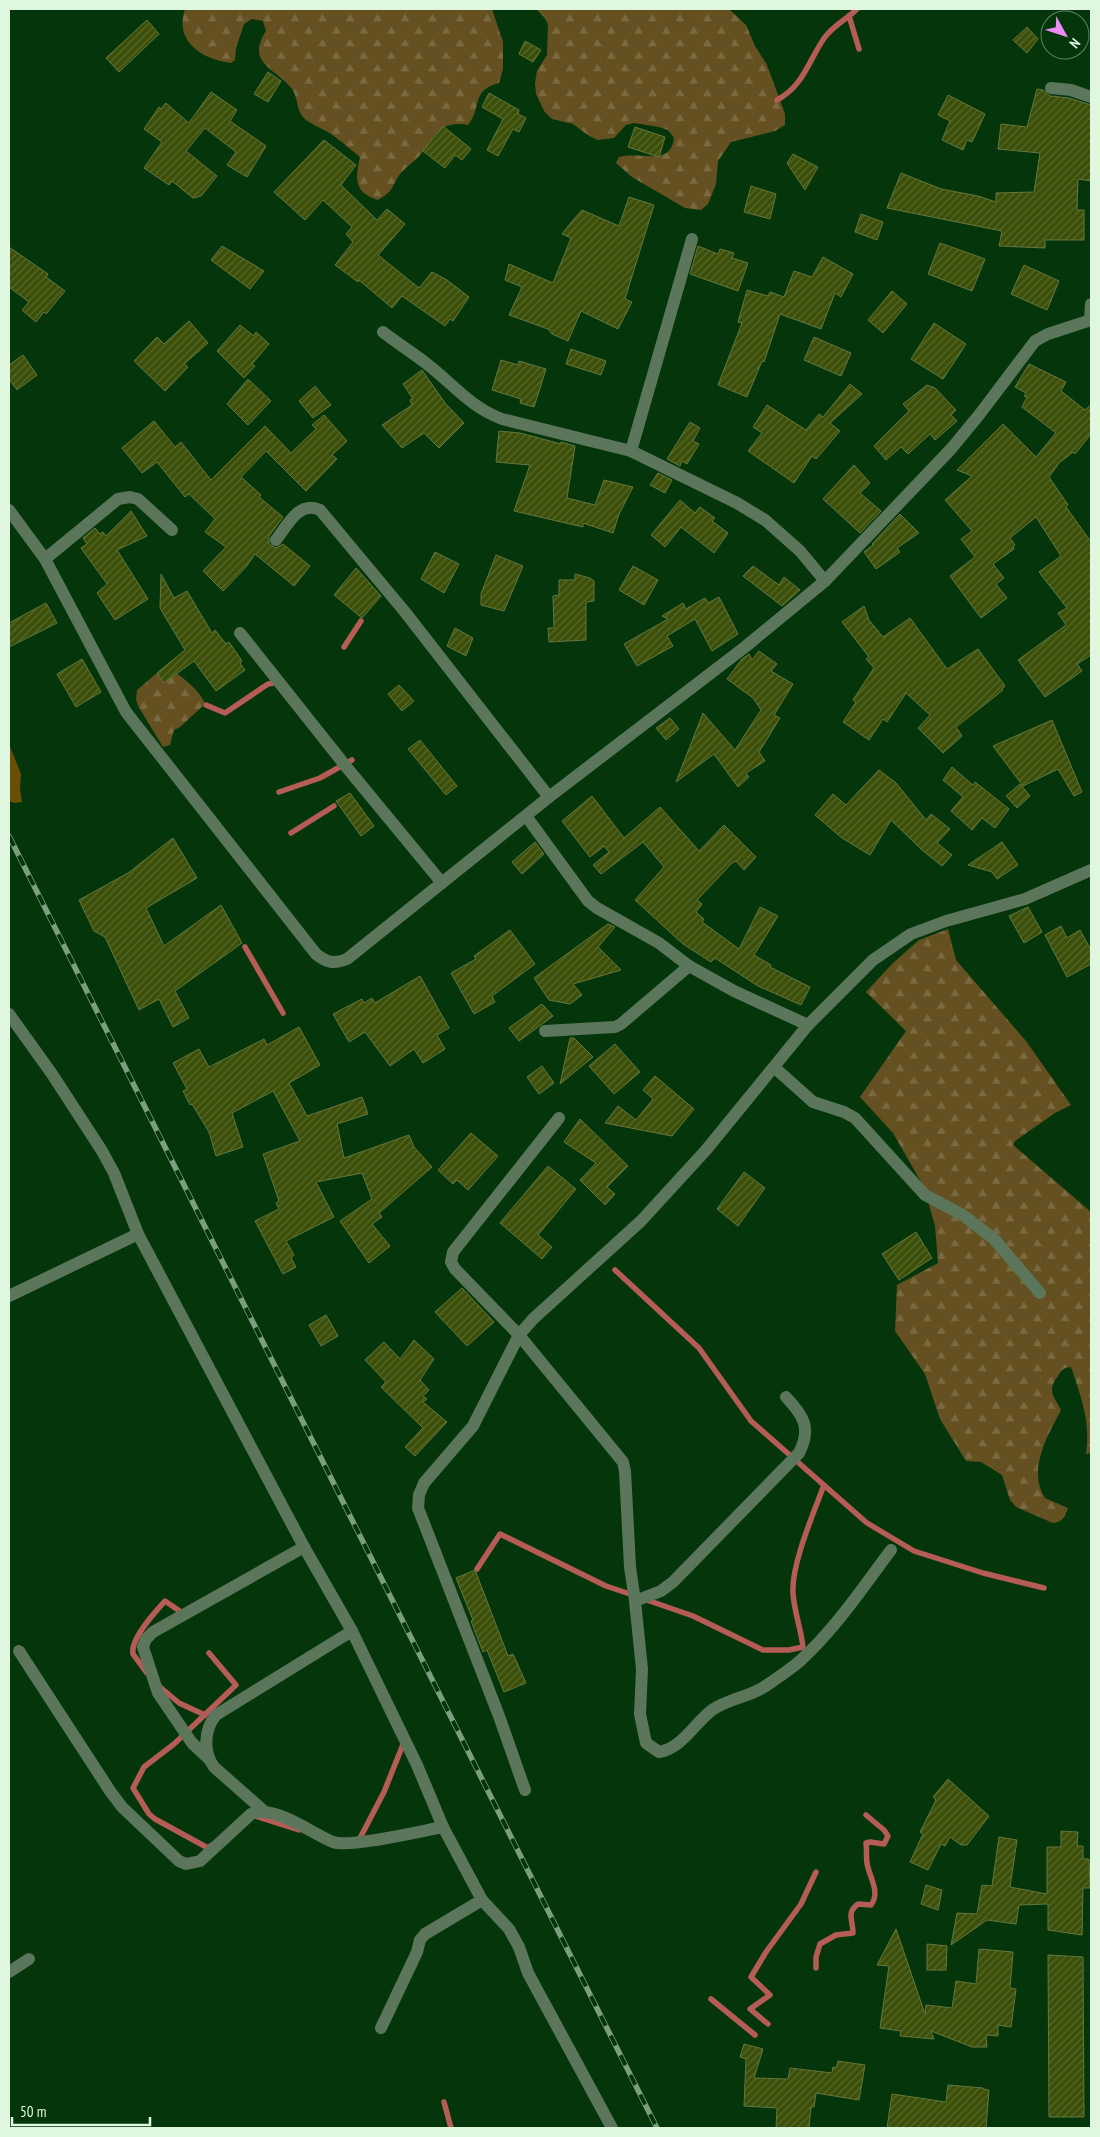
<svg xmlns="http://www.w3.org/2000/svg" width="1100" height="2137" font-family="'PT Sans Narrow',sans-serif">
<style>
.green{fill:#694e08}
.forest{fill:url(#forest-firs)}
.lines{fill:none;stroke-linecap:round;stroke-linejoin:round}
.stream{stroke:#b55c56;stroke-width:5.5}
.building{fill:url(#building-hatch);stroke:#64773e}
.minor{stroke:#5b765b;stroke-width:12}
.rail-casing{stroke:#7b9f7e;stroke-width:5.5}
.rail{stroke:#05360b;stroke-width:4;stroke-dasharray:11;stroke-linecap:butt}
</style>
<defs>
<pattern id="forest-firs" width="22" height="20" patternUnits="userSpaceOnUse" patternTransform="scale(1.25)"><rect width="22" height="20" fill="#655021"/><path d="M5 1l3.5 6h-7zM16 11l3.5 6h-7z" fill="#7b6a41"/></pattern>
<pattern id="building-hatch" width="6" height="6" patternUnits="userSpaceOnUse" patternTransform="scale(1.25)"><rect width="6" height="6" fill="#3b4f09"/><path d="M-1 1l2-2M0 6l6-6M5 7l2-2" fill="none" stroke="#57692c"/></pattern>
</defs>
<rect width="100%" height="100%" fill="#05360b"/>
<polygon class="green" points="9,744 21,774 20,789 22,802 14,803 9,801"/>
<g class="forest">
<path d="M185 9H492L503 42V69L499 83C470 91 483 106 468 125 438 120 437 136 420 155 414 162 406 167 400 174 391 187 394 191 378 200 354 193 355 179 360 157 349 148 338 138 326 131 319 127 308 123 303 117 296 109 298 97 292 89 276 68 245 64 266 31L263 21 252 19 244 24 236 48 235 60 231 63C202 59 174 42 185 9Z"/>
<path d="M536 9H729L746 25 755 46 767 65 785 114V125L775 131 731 142 718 161 716 184 708 204 701 210 685 208 632 177 616 163 619 157C640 151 671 167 674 138L668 130 659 127 634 123 626 125 614 138 598 140 589 136 573 124 552 119 544 111 536 94 535 83 537 71 547 55 548 24 544 17Z"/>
<path d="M164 667C176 670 202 692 205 704L180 727 174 730 170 745 163 747 138 706 136 699 137 690Z"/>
<path d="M948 929 956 960 1026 1041 1071 1105 1055 1113 1015 1141 1013 1145 1091 1212V1453L1086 1454C1091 1424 1081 1396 1071 1367 1065 1367 1061 1370 1058 1376 1047 1391 1053 1395 1061 1410 1048 1435 1027 1470 1045 1498L1068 1508C1065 1517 1062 1522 1053 1523L1016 1507 1010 1500 1002 1475 981 1462 966 1461 940 1419 925 1374 895 1331 897 1285 938 1263 935 1226 924 1187 893 1133 860 1097 906 1031 866 992 892 964 919 940Z"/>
</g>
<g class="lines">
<g class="stream">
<polyline points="849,16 859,49"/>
<path d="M777 100C804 86 809 59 825 37 834 25 847 19 857 9"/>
<polyline points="344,647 361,621"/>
<polyline points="206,705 225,713 268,684 279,682"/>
<polyline points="279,792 320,778 352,760"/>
<polyline points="291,833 334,806"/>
<polyline points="245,947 283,1013"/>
<polyline points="615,1270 699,1348 751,1421 867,1523 914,1551 983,1573 1044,1588"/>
<polyline points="477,1569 500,1534 606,1586 633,1595"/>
<path d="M644 1599 693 1616 763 1650H789L803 1647C801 1629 794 1611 793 1593 791 1565 814 1512 824 1485"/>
<polyline points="209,1653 236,1685 174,1744 144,1767 133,1788 149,1814 155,1819 208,1848 212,1845"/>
<path d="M147 1673 133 1654C130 1639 155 1612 165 1601L181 1612"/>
<polyline points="160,1687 179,1703 205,1715"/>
<polyline points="258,1817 299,1830"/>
<polyline points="359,1840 384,1792 404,1742"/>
<path d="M816 1968V1957L820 1944 836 1935 853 1933C853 1920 846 1913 858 1904L871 1905C881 1892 869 1877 867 1863 866 1857 867 1850 866 1843L870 1842 884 1844 888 1836 884 1830 866 1815"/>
<polyline points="711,1999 755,2035"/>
<polyline points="768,2024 750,2009 770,1995 751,1977 766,1952 801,1904 816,1872"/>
<polyline points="444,2102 451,2128"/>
</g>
</g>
<g class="building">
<polygon points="147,20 159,34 119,72 106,58"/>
<polygon points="1027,27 1038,39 1027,53 1013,40"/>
<polygon points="525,41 541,50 533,62 519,54"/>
<polygon points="268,72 281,81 268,102 254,94"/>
<polygon points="1037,89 1043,90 1050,96 1069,98 1091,105 1091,181 1078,179 1077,210 1084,210 1084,240 1045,240 1045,248 999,246 1002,231 887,208 901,173 941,189 978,196 996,202 996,193 1034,192 1040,153 998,149 1001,124 1027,127"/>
<polygon points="211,92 237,110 230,121 266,146 247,177 227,165 236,152 205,128 186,151 217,176 201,196 193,198 172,181 169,185 144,168 162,142 144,129 159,107 161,109 166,103 189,123"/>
<polygon points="489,93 519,110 518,114 526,118 519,132 513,129 498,156 487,150 503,119 482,107"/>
<polygon points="948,95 985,114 972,142 967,140 963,150 942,140 950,121 938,115"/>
<polygon points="443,126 471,149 462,160 455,155 445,168 423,151"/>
<polygon points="635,127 665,137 659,157 628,147"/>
<polygon points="324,140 356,165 341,185 377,220 387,209 405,224 378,255 419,288 432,272 447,280 469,297 453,321 450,319 445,326 402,296 392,308 359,280 358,282 335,265 353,242 346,234 352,227 323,200 305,220 274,192"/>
<polygon points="793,154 818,167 805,190 787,163"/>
<polygon points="751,186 776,194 770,219 744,212"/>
<polygon points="629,197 654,205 625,299 632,302 618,329 581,311 568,341 552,334 548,329 509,315 522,287 505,280 509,264 553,283 571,238 562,234 574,219 582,210 619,226"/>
<polygon points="861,214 883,222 877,240 855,232"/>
<polygon points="940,243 985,259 972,291 928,274"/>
<polygon points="222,246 264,271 250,289 211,260"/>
<polygon points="698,246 718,254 720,249 734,253 732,258 748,263 738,291 690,274"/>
<polygon points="9,247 48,274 46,277 65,291 46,314 44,312 36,322 22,310 29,302 9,287"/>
<polygon points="823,257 853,274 841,297 835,293 821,329 780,314 764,362 762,361 747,397 718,385 742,323 738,322 747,290 768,296 770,292 784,297 794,271 812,277"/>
<polygon points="1024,265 1059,281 1047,310 1011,294"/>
<polygon points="892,291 907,304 883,333 868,320"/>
<polygon points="189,321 208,343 184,364 188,367 165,391 134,361 157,337 164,344"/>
<polygon points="934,323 966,344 943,379 911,359"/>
<polygon points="240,325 254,336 256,332 269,344 252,364 255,366 244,378 217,351"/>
<polygon points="814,337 851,353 841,376 804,360"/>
<polygon points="571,349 606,361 601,375 566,364"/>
<polygon points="23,355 37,375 17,390 9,379 9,365"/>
<polygon points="501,360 518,365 519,361 546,369 534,407 520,403 521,399 492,390"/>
<polygon points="1029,364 1066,382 1061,391 1085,410 1091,405 1091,434 1075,454 1073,452 1059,463 1049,477 1068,505 1066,507 1091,542 1091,655 1077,664 1082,671 1045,697 1018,660 1066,625 1058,613 1067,608 1039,572 1061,556 1036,517 1010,538 1015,545 1013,547 1014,549 993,564 1004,578 996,584 1007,598 981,618 950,576 975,557 961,539 972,531 945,500 972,476 957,470 1003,424 1036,457 1056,433 1022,407 1027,397 1024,396 1026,393 1015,387"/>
<polygon points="422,370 445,403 464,423 439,448 424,433 402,448 382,425 412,405 410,400 413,399 403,384"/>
<polygon points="248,379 271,401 248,425 227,404"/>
<polygon points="850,384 862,394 830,423 840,431 816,459 812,456 794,483 748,451 762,433 753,427 767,405 806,430 819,414 823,417"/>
<polygon points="927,385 935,388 956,410 951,415 957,421 935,440 930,434 908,454 901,447 886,460 874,446 909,411 903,404"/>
<polygon points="315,386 331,405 313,418 299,401"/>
<polygon points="324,415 347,441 332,455 337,459 306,491 266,451 241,477 261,495 259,497 283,517 269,536 269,544 276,548 283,544 310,566 294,586 255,554 246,567 223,591 203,571 226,547 205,532 215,519 189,494 185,497 157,462 142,473 122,448 154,421 175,447 181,442 211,480 265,426 291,453 316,429 312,425"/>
<polygon points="690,422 700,428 693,441 699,444 687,464 682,461 680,466 667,459"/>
<polygon points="499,431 520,433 561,444 561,442 575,446 567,498 595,505 604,480 633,487 619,514 613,533 583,523 583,527 514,511 530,465 496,462"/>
<polygon points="854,465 870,483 860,493 881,511 860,533 823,499"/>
<polygon points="658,473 672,480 665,493 650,485"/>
<polygon points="680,500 695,513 700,507 715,518 712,521 728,533 714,553 681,527 665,547 651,535"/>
<polygon points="131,511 147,536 117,550 148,599 115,620 97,593 107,584 81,548 87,544 83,538 95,528 100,534 103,532 106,536"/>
<polygon points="900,514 919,533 897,548 900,552 876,569 864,552 873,545 872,544"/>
<polygon points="435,552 459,564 444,593 421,579"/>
<polygon points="496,555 523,566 504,611 481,605 481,594"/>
<polygon points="633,566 658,580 644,605 619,590"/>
<polygon points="753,566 779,585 784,577 800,590 782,606 743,576"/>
<polygon points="356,568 381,596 362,618 334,595"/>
<polygon points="161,574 174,598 187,591 212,633 215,630 226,644 229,642 242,661 240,663 245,670 216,691 194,661 164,683 157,673 185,650 160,608"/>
<polygon points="575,574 590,578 594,581 594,601 586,602 586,640 549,642 548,628 554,628 553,596 559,595 559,580 575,580"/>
<polygon points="719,597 738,634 712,651 695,619 667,636 673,646 637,666 624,644 668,619 662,616 683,603 686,609 705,598 708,603"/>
<polygon points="46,603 57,623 9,647 9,623"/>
<polygon points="864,606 869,620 883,637 910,618 947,669 978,649 1005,686 1002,689 1003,690 956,727 962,736 943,753 918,728 930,715 906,693 887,722 883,719 869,740 843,722 856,702 853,700 874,668 866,659 869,657 842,622"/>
<polygon points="455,628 473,638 466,656 447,646"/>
<polygon points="759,651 777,664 771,671 793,684 774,715 780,718 759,752 765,761 746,773 749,777 738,787 714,754 676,782 703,713 735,750 761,710 753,698 727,679 742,659 749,654 752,660"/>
<polygon points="82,659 101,692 76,707 57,674"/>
<polygon points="399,685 414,701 402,711 388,694"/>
<polygon points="670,718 679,729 666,740 656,728"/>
<polygon points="1052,720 1082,792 1074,796 1058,769 1023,786 993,746"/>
<polygon points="420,740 457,786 446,795 408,749"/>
<polygon points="952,767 973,785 975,782 1009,809 995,828 982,818 972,830 951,811 963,797 943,780"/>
<polygon points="879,770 896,783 926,820 931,814 950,829 937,843 952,855 942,866 922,850 891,820 870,855 842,838 815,815 833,794 846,805"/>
<polygon points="1020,784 1030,796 1017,808 1006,796"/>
<polygon points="350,793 374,826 361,836 336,801"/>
<polygon points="592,796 624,838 660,807 699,851 724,825 756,857 744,870 736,861 732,863 697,900 702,904 696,912 704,919 702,922 739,949 760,907 778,916 754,955 771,965 770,967 810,987 801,1005 758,986 715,958 711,962 683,944 635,900 664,867 643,842 601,874 593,865 609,852 604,846 590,857 562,821"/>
<polygon points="173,838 197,878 146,908 164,946 221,905 242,943 175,991 189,1018 173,1027 159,999 139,1010 105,937 94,931 79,900 128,873"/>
<polygon points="535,842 544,854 522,874 512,862"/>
<polygon points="1002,842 1018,865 997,879 992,872 968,865"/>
<polygon points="1028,907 1042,932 1024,943 1009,916"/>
<polygon points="608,924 615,927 598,947 621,970 573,984 582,995 570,1004 549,1000 534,978"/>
<polygon points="1061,926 1067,938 1080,930 1091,950 1091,964 1067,977 1045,935"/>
<polygon points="510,930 535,964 492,996 495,1002 474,1014 451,973 476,959 474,956"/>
<polygon points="420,976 449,1028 437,1035 445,1049 423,1063 414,1049 390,1066 365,1032 349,1042 333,1014 362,999 364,1003 372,998 375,1003"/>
<polygon points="542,1004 553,1016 519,1041 509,1028"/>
<polygon points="299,1027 320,1065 289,1083 307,1116 362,1097 368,1114 337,1124 344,1158 409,1135 414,1147 432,1167 379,1213 382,1217 372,1224 390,1246 369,1263 340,1221 372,1199 362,1173 316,1182 334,1217 286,1241 294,1255 291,1258 296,1267 283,1274 255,1221 279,1209 276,1203 279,1201 263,1154 300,1141 273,1091 232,1113 243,1147 216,1156 209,1132 192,1104 190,1105 183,1091 187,1089 173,1063 199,1049 209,1067 264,1039 267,1045"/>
<polygon points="570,1038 574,1038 593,1057 560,1084"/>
<polygon points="615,1044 640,1072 614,1094 589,1066"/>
<polygon points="542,1066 554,1083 539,1094 527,1077"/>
<polygon points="655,1076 694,1109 672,1136 605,1123 618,1106 636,1120 653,1099 643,1090"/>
<polygon points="580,1119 628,1166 607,1187 615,1194 605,1205 580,1180 596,1163 564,1142"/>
<polygon points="471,1133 498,1156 468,1190 457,1180 453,1184 438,1170"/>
<polygon points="548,1166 576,1189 538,1235 552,1247 542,1259 500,1223"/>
<polygon points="744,1172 765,1188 738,1226 717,1209"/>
<polygon points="916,1232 932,1258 899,1280 882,1254"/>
<polygon points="462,1288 494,1322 467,1346 435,1312"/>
<polygon points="326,1315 338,1336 321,1346 309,1325"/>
<polygon points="414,1340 434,1359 420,1380 429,1390 423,1396 427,1399 423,1402 447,1422 415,1456 405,1447 423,1428 381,1387 386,1382 365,1360 384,1342 400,1359"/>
<polygon points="475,1570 508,1656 513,1654 526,1683 504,1692 487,1650 483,1652 471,1621 473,1620 456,1578"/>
<polygon points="948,1779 989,1816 967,1845 961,1845 950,1837 945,1846 941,1844 928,1870 910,1862 923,1834 920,1832 936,1800 933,1797"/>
<polygon points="1061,1831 1078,1832 1077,1846 1083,1846 1083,1859 1089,1859 1090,1888 1083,1888 1082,1935 1048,1930 1048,1904 1019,1905 1016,1924 987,1920 951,1945 957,1913 977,1914 982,1885 992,1886 999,1837 1017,1840 1010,1887 1047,1894 1047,1847 1061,1847"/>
<polygon points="926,1885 942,1890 938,1910 921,1904"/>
<polygon points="896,1929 925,2014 926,2005 952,2008 956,1981 976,1984 979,1949 1013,1952 1010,1988 1016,1989 1011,2027 998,2025 998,2036 986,2035 987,2047 972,2047 931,2031 934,2039 900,2036 901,2031 880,2028 889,1966 877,1965"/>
<polygon points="927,1944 947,1946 946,1970 927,1970"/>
<polygon points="1048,1955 1083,1957 1084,2117 1049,2117"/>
<polygon points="744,2044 763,2049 754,2078 788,2079 790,2068 832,2073 833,2067 836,2068 838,2061 865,2065 859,2100 816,2093 814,2107 811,2107 809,2128 776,2128 777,2108 744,2106 746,2059 740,2057"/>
<polygon points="948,2085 983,2088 983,2089 989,2090 986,2128 887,2128 892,2094 946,2102"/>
</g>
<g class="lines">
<g class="minor">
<polyline points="1051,88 1071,90 1091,97"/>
<polyline points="1090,320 1091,304"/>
<path d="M383 332C397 343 413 353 427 364 453 384 470 407 502 419L631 451 737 503 765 520 800 551 825 581"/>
<polyline points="631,451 692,239"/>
<polyline points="9,510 45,559"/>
<path d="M172 530 138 499 130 497 118 499 45 559 126 712 316 954C327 963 334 964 347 959L549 797 745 647 825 581 951 449 979 415 1035 341 1048 334 1091 320"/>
<path d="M276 540C287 526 299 500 320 510L405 612 549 797"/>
<polyline points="240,633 348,769 442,883"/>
<polyline points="526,816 588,901 597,908 659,943 689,966 734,991 808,1025"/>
<polyline points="9,1014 52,1074 102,1151 114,1173 138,1234 304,1547 352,1631 417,1765 443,1827 482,1900 509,1929 519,1947 528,1973 612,2128"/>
<polyline points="545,1031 615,1027 621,1024 689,966"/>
<polyline points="775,1068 813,1102 844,1112 855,1118 925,1195 963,1215 994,1239 1040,1293"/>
<path d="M559 1118 453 1252 451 1262 455 1269 519 1335 623 1462 625 1471 630 1567 635 1601 642 1669 640 1714 646 1743 659 1752C681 1749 695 1723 712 1710 728 1699 748 1697 764 1687 777 1678 790 1670 801 1660 836 1628 863 1587 891 1550"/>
<polyline points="9,1296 138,1234"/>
<path d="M635 1601 661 1591 673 1582 799 1453C812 1428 803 1415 786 1397"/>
<path d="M19 1651 110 1791 122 1807 179 1861 186 1864 200 1861 251 1814C274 1804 311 1833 333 1842 350 1848 421 1831 443 1827"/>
<polyline points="208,1758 192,1743 158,1693 143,1647 146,1639 153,1632 304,1547"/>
<polyline points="525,1790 499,1716 418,1508 419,1495 424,1483 473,1426 519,1335 533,1319 641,1221 706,1150 808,1025 873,960 911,934 946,921 1025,899 1091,870"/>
<path d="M265 1812 214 1767C203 1752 204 1729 216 1715L352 1631"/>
<polyline points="9,1972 29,1959"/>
<polyline points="381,2028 417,1952 420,1940 425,1934 482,1900"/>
</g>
<g class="rail-casing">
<polyline id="rail" points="9,836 657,2128"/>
</g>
<use href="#rail" class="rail"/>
</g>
<rect width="1100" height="2137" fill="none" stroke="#def7de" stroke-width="20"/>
<g transform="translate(1065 35) rotate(130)"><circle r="24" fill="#05360b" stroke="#5c835f"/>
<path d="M0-4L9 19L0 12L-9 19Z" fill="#ef8bf6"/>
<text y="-8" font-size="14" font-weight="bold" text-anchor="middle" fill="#def7de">N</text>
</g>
<path d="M12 2117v8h138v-8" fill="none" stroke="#def7de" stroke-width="2.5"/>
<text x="20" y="2117" font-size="15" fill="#def7de" stroke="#05360b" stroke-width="4" paint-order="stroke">50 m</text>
</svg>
